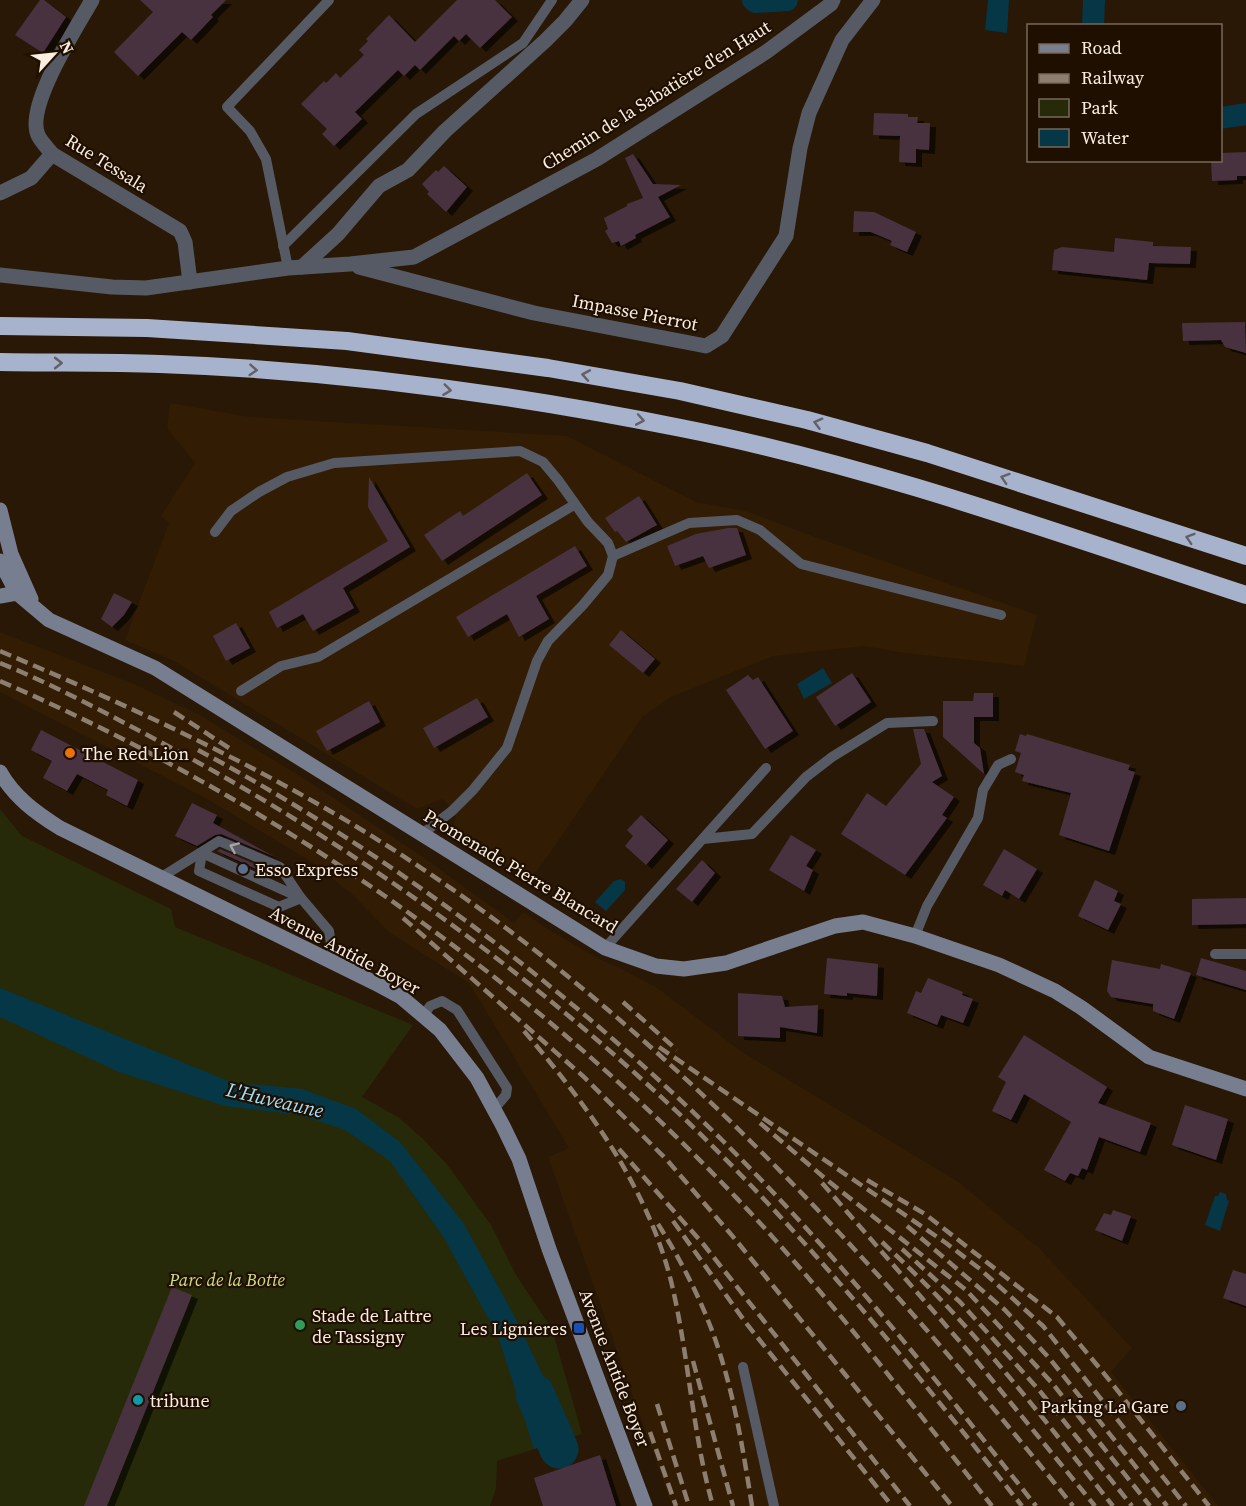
<svg xmlns="http://www.w3.org/2000/svg" width="1246" height="1506" font-family="'Source Serif 4',serif">
<style>
.built{fill:#321c04}
.green{fill:#262a08}
.water{fill:#063747}
.lines{fill:none;stroke-linecap:round;stroke-linejoin:round}
.canal{stroke:#063747;stroke-width:22}
.river{stroke:#063747;stroke-width:39}
.building{fill:#483140;filter:url(#shadow)}
.lane{stroke:#565a65;stroke-width:10}
.street{stroke:#565a65;stroke-width:15}
.secondary{stroke:#777e8f;stroke-width:15}
.highway{stroke:#a7b2cd;stroke-width:18}
.rail{stroke:#8e7e70;stroke-width:4.5;stroke-dasharray:12 6;stroke-linecap:butt}
.oneway{stroke:#636066}
.oneway2{stroke:#a8a4a4}
.food-dot{fill:#e8710a;stroke:#1f0f00;stroke-width:2}
.service-dot{fill:#5c6f8a;stroke:#1f0f00;stroke-width:2}
.leisure-dot{fill:#2e9e5b;stroke:#1f0f00;stroke-width:2}
.transit-dot{fill:#1a4fb4;stroke:#1f0f00;stroke-width:2}
.culture-dot{fill:#0f9aa8;stroke:#1f0f00;stroke-width:2}
.labels{text-anchor:middle;dominant-baseline:central;stroke-width:4.5;stroke-linejoin:round;paint-order:stroke}
.street-label{font-size:18px;fill:#faede2;stroke:#1f0f00}
.poi-label{font-size:18px;fill:#faede2;stroke:#1f0f00;text-anchor:start}
.park-label{font-size:18px;font-style:italic;fill:#cfde7d;stroke:#1f0f00}
.water-label{font-size:20px;font-style:italic;fill:#a0dffa;stroke:#1f0f00}
</style>
<defs>
<filter id="shadow"><feDropShadow dx="6" dy="4" stdDeviation="0" flood-color="#0009"/></filter>
</defs>
<rect width="100%" height="100%" fill="#291806"/>
<g class="built">
<polygon points="170,403 250,417 567,436 696,502 746,511 804,533 1037,615 1024,666 905,653 864,646 773,656 671,697 642,717 550,853 530,879 452,832 456,815 443,799 417,809 174,661 125,640 169,523 161,516 195,463 167,428"/>
<polygon points="0,632 134,684 198,714 305,779 420,855 514,923 523,912 549,930 605,962 622,969 656,987 742,1052 957,1181 1040,1249 1132,1348 1111,1372 1218,1506 672,1506 548,1157 569,1148 469,983 389,932 353,895 310,861 209,800 0,692"/>
</g>
<polygon class="green" points="0,809 22,836 171,909 175,927 413,1025 362,1097 398,1117 422,1138 446,1163 491,1225 516,1275 552,1329 582,1434 497,1461 496,1488 490,1506 0,1506"/>
<g class="water">
<polygon points="988,0 1009,0 1007,33 985,30"/>
<polygon points="823,668 832,683 804,699 797,684"/>
<polygon points="621,879 625,882 625,890 606,911 595,902 614,881"/>
<polygon points="0,988 231,1082 302,1089 356,1109 400,1142 464,1224 517,1321 554,1399 575,1436 534,1449 498,1336 444,1238 390,1161 345,1130 300,1115 225,1106 119,1072 0,1017"/>
<polygon points="1220,1192 1226,1194 1227,1200 1229,1201 1220,1231 1205,1225 1215,1196 1218,1196"/>
</g>
<g class="lines">
<g class="canal">
<polyline points="753,0 756,2 787,0"/>
<polyline points="1093,26 1094,0"/>
<polyline points="1220,118 1246,114"/>
</g>
<polyline class="river" points="535,1394 559,1449"/>
</g>
<g class="building">
<polygon points="40,0 44,0 66,17 43,53 15,35"/>
<polygon points="140,0 226,0 211,15 213,17 191,40 182,32 138,76 114,52 153,12"/>
<polygon points="457,0 495,0 512,17 480,48 466,34 459,41 454,36 420,70 415,65 404,76 398,70 355,112 362,119 334,146 322,134 327,129 301,104 324,81 326,83 336,73 340,78 364,55 359,50 368,41 366,39 389,15 415,42"/>
<polygon points="874,113 908,114 908,117 918,117 917,123 930,123 929,150 916,149 916,163 899,162 900,136 873,135"/>
<polygon points="1246,152 1246,176 1237,176 1237,180 1212,181 1211,160 1221,160 1221,153"/>
<polygon points="633,154 653,184 681,185 658,197 670,217 635,235 636,238 621,246 619,241 612,243 605,231 608,229 604,218 627,206 627,204 643,198 625,158"/>
<polygon points="444,166 467,187 446,212 427,194 429,192 422,184 436,170 438,172"/>
<polygon points="854,211 874,212 916,232 907,252 890,245 892,241 871,232 853,232"/>
<polygon points="1115,238 1153,242 1153,246 1191,247 1190,264 1149,263 1147,280 1052,270 1054,250 1062,247 1114,252"/>
<polygon points="1245,322 1246,353 1225,347 1221,340 1183,341 1182,323"/>
<polygon points="527,473 542,495 442,561 424,535 460,511 463,516"/>
<polygon points="369,477 410,547 343,588 354,608 313,631 303,614 277,628 269,612 388,541 368,507"/>
<polygon points="639,496 657,525 626,542 617,531 615,532 605,518"/>
<polygon points="728,528 737,528 746,555 709,568 703,556 675,566 667,546 696,534"/>
<polygon points="575,546 587,566 536,596 549,619 519,637 507,614 468,637 456,617"/>
<polygon points="114,593 132,602 124,615 112,627 101,619"/>
<polygon points="236,623 250,648 226,661 213,636"/>
<polygon points="621,630 655,659 643,673 609,645"/>
<polygon points="852,673 871,702 835,726 816,697"/>
<polygon points="748,675 753,680 758,677 793,731 765,749 726,690"/>
<polygon points="974,693 993,693 993,717 974,717 974,743 980,748 984,774 943,737 943,701 973,701"/>
<polygon points="477,698 488,717 434,748 423,728"/>
<polygon points="369,701 380,722 327,751 316,731"/>
<polygon points="913,729 924,729 942,776 932,782 954,797 942,815 947,818 905,875 841,834 867,793 886,806 921,764"/>
<polygon points="41,730 138,780 127,806 106,795 108,790 77,774 67,791 43,778 52,761 31,750"/>
<polygon points="1020,734 1026,736 1027,734 1130,765 1128,770 1135,772 1109,851 1059,835 1071,793 1022,781 1024,775 1015,772 1021,753 1015,751"/>
<polygon points="192,803 217,815 213,823 275,857 221,834 215,835 197,846 175,836"/>
<polygon points="641,815 668,840 646,865 625,846 633,836 627,830"/>
<polygon points="791,835 816,850 806,866 813,870 804,891 769,870"/>
<polygon points="220,849 269,870 267,874 217,851"/>
<polygon points="1004,849 1037,869 1019,899 1005,890 1002,896 983,885"/>
<polygon points="702,860 715,873 692,902 676,889"/>
<polygon points="1095,880 1118,891 1114,901 1121,904 1108,930 1078,916"/>
<polygon points="1246,898 1246,924 1192,925 1192,899"/>
<polygon points="827,958 878,964 877,996 847,993 847,996 824,994"/>
<polygon points="1201,958 1246,971 1246,990 1196,975"/>
<polygon points="1112,960 1160,969 1161,964 1191,973 1174,1019 1153,1011 1153,1004 1111,997 1107,991"/>
<polygon points="928,978 963,992 962,995 973,999 963,1023 941,1015 937,1025 907,1013 916,991 921,993"/>
<polygon points="738,993 782,996 785,1007 818,1005 817,1033 780,1027 780,1038 738,1036"/>
<polygon points="1024,1035 1107,1087 1098,1103 1151,1123 1140,1152 1099,1137 1087,1170 1082,1168 1078,1176 1070,1173 1065,1181 1044,1170 1071,1122 1024,1094 1011,1120 992,1111 1006,1082 998,1077"/>
<polygon points="1185,1105 1228,1119 1216,1160 1172,1145"/>
<polygon points="1113,1210 1131,1216 1122,1241 1095,1230 1104,1213 1111,1215"/>
<polygon points="1233,1270 1246,1274 1246,1306 1223,1298"/>
<polygon points="172,1287 192,1295 107,1506 84,1506"/>
<polygon points="600,1455 616,1506 543,1506 534,1478"/>
</g>
<g class="lines">
<g class="lane">
<polyline points="283,246 416,114 523,43 552,0"/>
<polyline points="288,268 266,159 250,131 227,107 329,0"/>
<polyline points="215,532 231,511 259,492 287,477 334,463 520,451 543,462 558,480 588,522 608,543 613,556 608,575 583,605 548,641 537,661 507,748 473,790 452,811 422,834"/>
<polyline points="613,556 689,523 737,520 760,530 801,564 1001,615"/>
<polyline points="241,691 281,666 318,657 574,505"/>
<polyline points="703,839 752,834 806,777 832,757 887,723 933,721"/>
<polygon points="202,853 301,898 279,907 199,871"/>
<polyline points="160,878 219,841 280,867 301,898 329,931 334,963"/>
<polyline points="915,936 927,906 978,818 983,790 998,765 1011,759"/>
<polyline points="605,948 766,768"/>
<polyline points="1215,954 1246,954"/>
<polyline points="424,1015 430,1006 442,1001 457,1010 507,1088 506,1095 494,1109"/>
<polyline points="743,1367 774,1506"/>
</g>
<g class="street">
<path d="M92 0C77 27 25 106 38 135 41 142 48 148 52 154L180 231 185 242 190 282"/>
<polyline points="0,193 31,178 52,154"/>
<polyline points="302,267 338,234 379,186 408,170 445,131 545,41 565,21 582,0"/>
<polyline points="359,267 534,313 706,346 722,336 786,236 800,148 809,113 842,40 873,0"/>
<polyline points="0,275 112,287 146,288 288,268 350,264 414,257 597,159 766,52 831,4 833,0"/>
</g>
<g class="secondary">
<polyline points="0,510 11,554 31,599"/>
<polyline points="0,561 17,593 49,620 155,668 605,948 656,966 684,969 726,963 835,926 863,922 915,936 999,965 1055,991 1082,1008 1149,1057 1246,1089"/>
<polyline points="0,596 17,593"/>
<path d="M0 772C14 797 36 813 60 828L375 983 401 997 440 1030 477 1078 503 1126 519 1159 549 1249 645 1506"/>
</g>
<g class="highway">
<polyline points="0,326 147,328 347,341 548,368 680,391 807,420 927,453 1246,556"/>
<path d="M0 362C53 363 107 362 160 364 333 370 512 394 681 428 874 466 1060 534 1246 595"/>
</g>
<g class="rail">
<path d="M0 651C122 703 243 758 357 827 640 999 868 1250 1073 1506"/>
<path d="M0 663C52 684 102 711 151 737 347 840 531 972 691 1125 812 1242 918 1375 1022 1506"/>
<path d="M0 681C287 806 547 992 759 1222 842 1313 916 1410 992 1506"/>
<polyline points="174,712 229,748"/>
<path d="M198 750C387 851 571 991 724 1142 837 1254 937 1381 1036 1506"/>
<polyline points="403,918 584,1077 667,1160 735,1239 952,1506"/>
<polyline points="623,1002 677,1050"/>
<path d="M524 1031C587 1105 647 1186 671 1281 689 1355 692 1433 713 1506"/>
<polyline points="659,1047 946,1243 980,1269 1043,1326 1186,1506"/>
<polyline points="760,1123 827,1180 966,1290 1052,1383 1150,1506"/>
<polyline points="619,1149 704,1245 910,1506"/>
<polyline points="867,1180 925,1214 1057,1317 1102,1371 1209,1506"/>
<polyline points="822,1183 975,1359 1095,1506"/>
<polyline points="673,1221 746,1323 892,1506"/>
<path d="M658 1224C684 1265 707 1311 721 1357 736 1405 744 1456 752 1506"/>
<polyline points="907,1226 1005,1310 1050,1359 1167,1506"/>
<path d="M882 1242C903 1262 924 1282 944 1303 1004 1367 1058 1437 1113 1506"/>
<polyline points="902,1249 960,1302 1039,1390 1132,1506"/>
<polyline points="693,1361 733,1506"/>
<polyline points="657,1404 689,1506"/>
<polyline points="650,1432 676,1506"/>
</g>
</g>
<defs><path id="oneway-chevron" d="M-2-3.5L2.5 0L-2 3.5" fill="none" stroke-width="1.6" stroke-linecap="round" stroke-linejoin="round" transform="scale(1.5)"/></defs>
<g class="oneway">
<use href="#oneway-chevron" transform="translate(58 363)"/>
<use href="#oneway-chevron" transform="translate(253 370) rotate(4)"/>
<use href="#oneway-chevron" transform="translate(586 375) rotate(-170)"/>
<use href="#oneway-chevron" transform="translate(447 390) rotate(7)"/>
<use href="#oneway-chevron" transform="translate(640 420) rotate(10)"/>
<use href="#oneway-chevron" transform="translate(818 423) rotate(-165)"/>
<use href="#oneway-chevron" transform="translate(1005 478) rotate(-162)"/>
<use href="#oneway-chevron" transform="translate(1190 538) rotate(-162)"/>
</g>
<use class="oneway2" href="#oneway-chevron" transform="translate(234 847) rotate(-156)"/>
<circle class="food-dot" cx="70" cy="753" r="6"/>
<g class="service-dot">
<circle cx="243" cy="869" r="6"/>
<circle cx="1181" cy="1406" r="6"/>
</g>
<circle class="leisure-dot" cx="300" cy="1325" r="6"/>
<rect class="transit-dot" x="573" y="1322" width="12" height="12" rx="3"/>
<circle class="culture-dot" cx="138" cy="1400" r="6"/>
<g class="labels">
<g class="street-label">
<text transform="translate(656 95) rotate(-32)">Chemin de la Sabatière d'en Haut</text>
<text transform="translate(107 163) rotate(32)">Rue Tessala</text>
<text transform="translate(635 312) rotate(11)">Impasse Pierrot</text>
<text transform="translate(521 871) rotate(31)">Promenade Pierre Blancard</text>
<text transform="translate(345 950) rotate(28)">Avenue Antide Boyer</text>
<text transform="translate(615 1368) rotate(69)">Avenue Antide Boyer</text>
</g>
<g class="poi-label">
<text x="82" y="753">The Red Lion</text>
<text x="255" y="869">Esso Express</text>
<text x="312" y="1315">Stade de Lattre<tspan x="312" dy="21">de Tassigny</tspan></text>
<text x="567" y="1328" text-anchor="end">Les Lignieres</text>
<text x="150" y="1400">tribune</text>
<text x="1169" y="1406" text-anchor="end">Parking La Gare</text>
</g>
<g class="park-label">
<text x="227" y="1279">Parc de la Botte</text>
</g>
<g class="water-label">
<text transform="translate(275 1100) rotate(13)">L'Huveaune</text>
</g>
</g>
<rect x="1027" y="24" width="195" height="138" fill="#1f0f00" stroke="#77685a" stroke-width="1.5"/>
<rect x="1039" y="44" width="30" height="9" fill="#777e8f" stroke="#77685a" stroke-width="1.5"/>
<text x="1081" y="54" font-size="18" fill="#faede2">Road</text>
<rect x="1039" y="74" width="30" height="9" fill="#8e7e70" stroke="#77685a" stroke-width="1.5"/>
<text x="1081" y="84" font-size="18" fill="#faede2">Railway</text>
<rect x="1039" y="99" width="30" height="18" fill="#262a08" stroke="#77685a" stroke-width="1.5"/>
<text x="1081" y="114" font-size="18" fill="#faede2">Park</text>
<rect x="1039" y="129" width="30" height="18" fill="#063747" stroke="#77685a" stroke-width="1.5"/>
<text x="1081" y="144" font-size="18" fill="#faede2">Water</text>
<g transform="translate(54 54) rotate(63)" stroke="#1f0f00" stroke-width="4.5" paint-order="stroke">
<path d="M0-4.5L10 22L0 15L-10 22Z" fill="#faede2"/>
<text y="-9" font-size="16" font-weight="bold" text-anchor="middle" fill="#faede2">N</text>
</g>
</svg>
